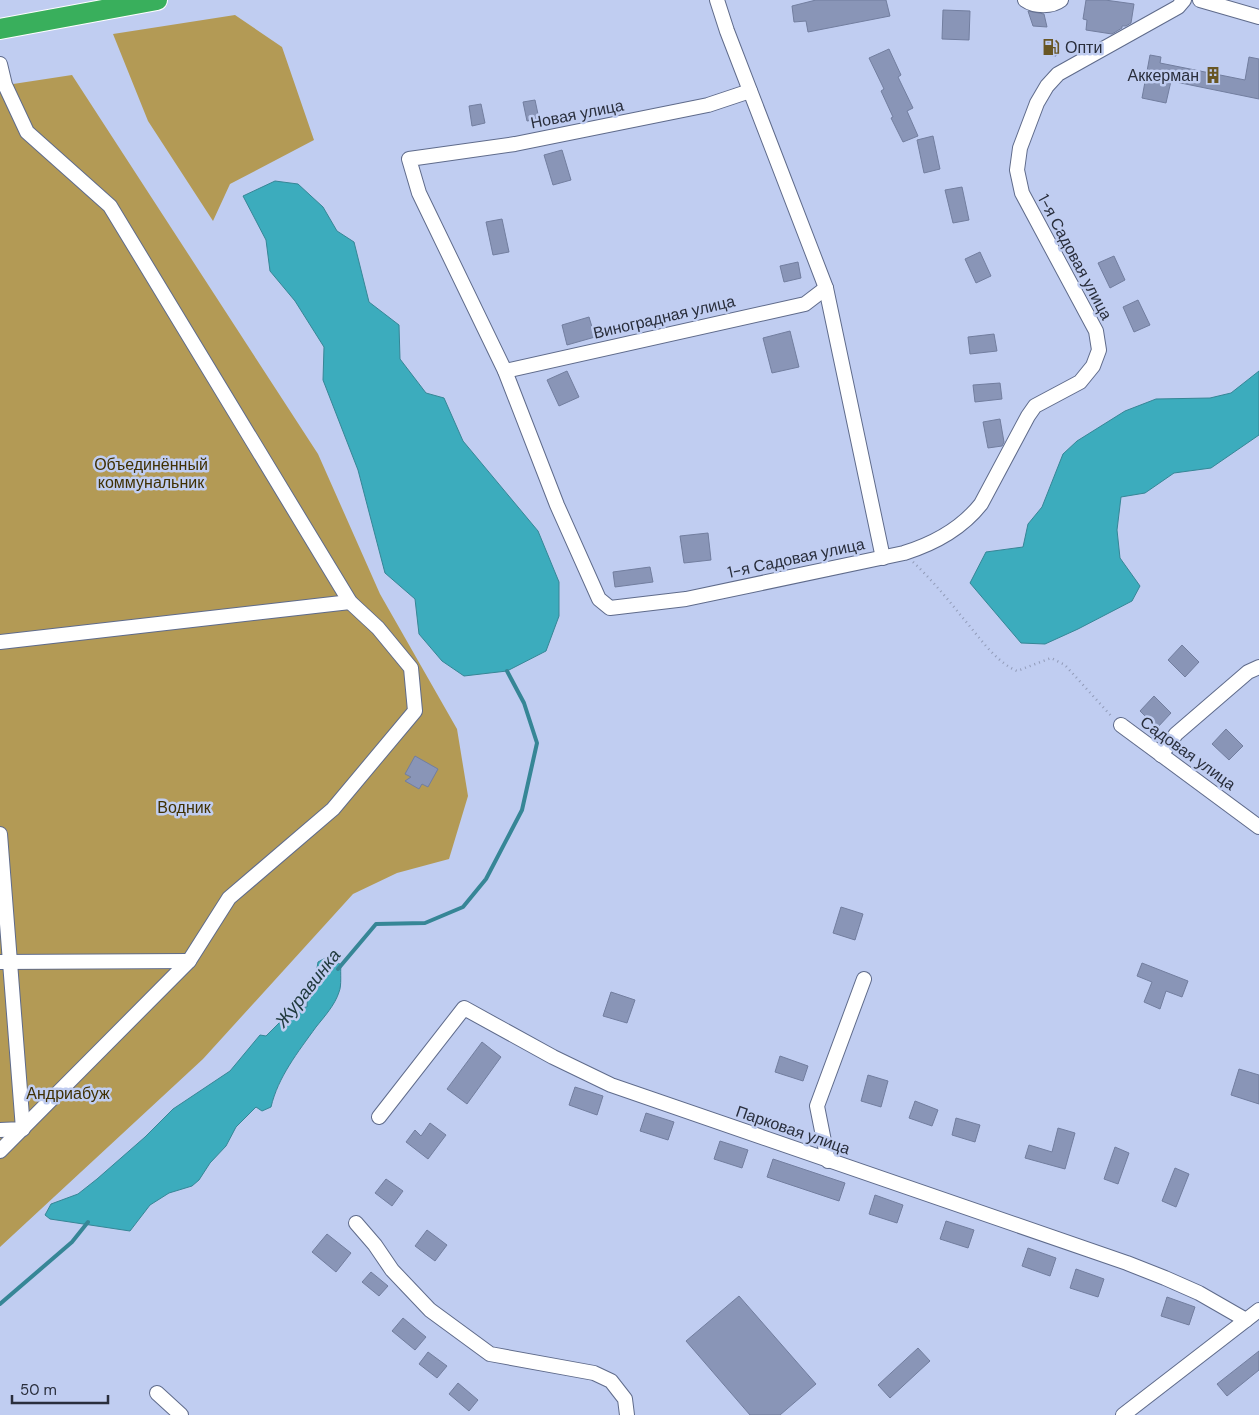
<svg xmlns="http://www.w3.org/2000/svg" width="1259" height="1415" font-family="'DM Sans',sans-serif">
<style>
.green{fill:#b39a55}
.water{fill:#3cacbd;stroke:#368696}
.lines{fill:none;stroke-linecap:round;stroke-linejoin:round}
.stream{stroke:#368696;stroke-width:4}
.building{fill:#8995b7;stroke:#727e9f}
.minor-casing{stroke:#5f6b8b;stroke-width:16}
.highway-casing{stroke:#fff;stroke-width:22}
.path{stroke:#919bb8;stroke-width:2.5;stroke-dasharray:1 4;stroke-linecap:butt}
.minor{stroke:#fff;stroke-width:14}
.highway{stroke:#39af5c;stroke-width:20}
.labels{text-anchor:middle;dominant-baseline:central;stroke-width:5;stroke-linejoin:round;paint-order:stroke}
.poi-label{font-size:16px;fill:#292e3c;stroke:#c0cdf1;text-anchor:start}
.street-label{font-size:16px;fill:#292e3c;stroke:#c0cdf1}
.park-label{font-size:16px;fill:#3f3003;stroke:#c0cdf1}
.water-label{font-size:18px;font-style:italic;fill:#213a3e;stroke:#c0cdf1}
</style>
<rect width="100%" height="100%" fill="#c0cdf1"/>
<g class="green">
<polygon points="235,15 282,47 314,140 230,184 213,221 148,121 113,34"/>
<polygon points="72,75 318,454 380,594 457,729 468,796 449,859 397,873 353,894 203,1059 0,1247 0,86"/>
</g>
<g class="water">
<polygon points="275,181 298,184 323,207 337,231 354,242 369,302 399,325 400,359 426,393 444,398 463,441 538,531 559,582 559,616 546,651 507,671 464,676 442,661 419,634 415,599 385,573 358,470 323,380 324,347 295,301 270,271 266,240 243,196"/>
<polygon points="1259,371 1259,435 1211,468 1174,473 1145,493 1121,497 1117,530 1120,558 1140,586 1132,601 1078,629 1045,644 1021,643 970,583 986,552 1023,547 1028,524 1042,507 1063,454 1077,441 1125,411 1156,399 1210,398 1231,393"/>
<path d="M329 956 341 965C340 973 342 985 339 992 335 1005 324 1017 316 1027 298 1052 278 1077 271 1107L262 1111 256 1107 236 1127 226 1146 210 1163 199 1180 192 1186 169 1193 150 1205 130 1231 50 1219 45 1215 51 1204 78 1194 97 1179 145 1137 173 1109 230 1071 260 1035 266 1036 283 1019 286 1009 307 1007 308 987 316 974 318 962Z"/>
</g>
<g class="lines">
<g class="stream">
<polyline points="338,969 376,924 425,923 463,907 486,879 522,810 537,743 524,703 507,671"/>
<polyline points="0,1304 72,1242 88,1222"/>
</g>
</g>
<g class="building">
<polygon points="816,0 886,0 890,16 808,32 806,21 794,22 792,6"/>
<polygon points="1086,0 1105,0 1134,4 1131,23 1126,26 1122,26 1122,28 1112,34 1086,30 1087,20 1083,19"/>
<polygon points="943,10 970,11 969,40 942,39"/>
<polygon points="1028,11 1044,14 1047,27 1033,26"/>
<polygon points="1044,41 1057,42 1056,56 1043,55"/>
<polygon points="889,49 901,75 898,77 913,108 907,111 918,136 903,142 891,118 893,117 881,91 884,89 869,58"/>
<polygon points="1150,55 1161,57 1160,63 1245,80 1249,57 1259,59 1259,99 1171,81 1166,103 1142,98"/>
<polygon points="535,100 539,119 527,121 523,102"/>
<polygon points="481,104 485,123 472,126 469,106"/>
<polygon points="933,136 940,169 924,173 917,140"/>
<polygon points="562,150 571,180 553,185 544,155"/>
<polygon points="962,187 969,220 953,223 945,190"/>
<polygon points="502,219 509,252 493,255 486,222"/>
<polygon points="980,252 991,276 976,283 965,259"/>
<polygon points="1114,256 1125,280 1110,288 1098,263"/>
<polygon points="798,262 801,278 784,282 780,266"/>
<polygon points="1138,300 1150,325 1134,332 1123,307"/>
<polygon points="589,317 595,337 567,345 562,325"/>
<polygon points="790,331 799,367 772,373 763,338"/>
<polygon points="994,334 997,351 970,354 968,337"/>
<polygon points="567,371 579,397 559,406 547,380"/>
<polygon points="1000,383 1002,399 975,402 973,385"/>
<polygon points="1000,419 1004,442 1002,446 988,448 983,422"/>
<polygon points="708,533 711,560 684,563 680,536"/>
<polygon points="650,567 653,582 615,587 613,572"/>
<polygon points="1182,645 1199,662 1185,677 1168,660"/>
<polygon points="1154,696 1171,713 1157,728 1140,711"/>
<polygon points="1226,729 1243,746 1229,760 1212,744"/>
<polygon points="415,756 438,769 428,787 422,784 419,789 405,781 411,777 405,774"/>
<polygon points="841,907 863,914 855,940 833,933"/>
<polygon points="1142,963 1188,981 1182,997 1166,991 1160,1009 1144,1002 1152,982 1137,976"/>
<polygon points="611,992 635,1000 627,1023 603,1016"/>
<polygon points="482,1042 501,1057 467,1104 447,1089"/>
<polygon points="780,1056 808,1066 803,1081 775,1072"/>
<polygon points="1239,1069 1259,1075 1259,1104 1231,1095"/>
<polygon points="868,1075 888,1081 881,1107 861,1101"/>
<polygon points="575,1087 603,1096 597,1115 569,1105"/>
<polygon points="915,1101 938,1110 932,1126 909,1118"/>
<polygon points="646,1113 674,1122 668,1140 640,1131"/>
<polygon points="956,1118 980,1125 975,1142 952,1135"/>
<polygon points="430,1123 446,1135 428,1159 406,1142 415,1130 421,1136"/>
<polygon points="1058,1128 1075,1133 1065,1169 1025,1158 1029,1145 1052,1152"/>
<polygon points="720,1141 748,1150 742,1168 714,1159"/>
<polygon points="1115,1147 1129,1153 1118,1184 1104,1179"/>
<polygon points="773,1159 845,1183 839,1201 767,1177"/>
<polygon points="1175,1168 1189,1174 1176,1207 1162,1201"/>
<polygon points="386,1179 403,1191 392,1206 375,1193"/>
<polygon points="875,1195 903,1205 897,1223 869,1214"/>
<polygon points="946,1221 974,1230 968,1248 940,1239"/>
<polygon points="427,1230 447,1245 435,1261 415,1246"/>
<polygon points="327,1234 351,1253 336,1272 312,1252"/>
<polygon points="1028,1248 1056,1258 1050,1276 1022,1266"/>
<polygon points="1076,1269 1104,1279 1098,1297 1070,1288"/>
<polygon points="371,1272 388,1286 379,1296 362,1282"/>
<polygon points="739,1296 816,1384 780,1415 750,1415 686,1341"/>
<polygon points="1167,1297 1195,1307 1189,1325 1161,1316"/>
<polygon points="403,1318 426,1337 415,1350 392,1331"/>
<polygon points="918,1348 930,1361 890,1398 878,1385"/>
<polygon points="1259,1351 1259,1370 1227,1396 1217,1384"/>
<polygon points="428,1352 447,1366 437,1378 419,1364"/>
<polygon points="458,1383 478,1400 469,1411 449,1394"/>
</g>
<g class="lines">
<g class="minor-casing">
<g id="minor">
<polyline points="717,0 727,31 826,288 883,558"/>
<path d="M1025 0C1035 7 1052 7 1061 0"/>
<polyline points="1200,0 1259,17"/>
<polyline points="0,64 5,85 27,132 110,206 350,602 378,628 411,668 415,711 333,809 229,898 189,961 0,1151"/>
<path d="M750 91 708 105 515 144 409 159 419 193 505 371 557 505 599 599 610 608 686 599 904 553C933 544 962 528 981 504L1028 416 1035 406 1080 382 1093 366 1099 350 1096 331 1022 193 1017 170 1020 148 1037 103 1047 86 1058 74 1178 7 1184 0"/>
<polyline points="505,371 805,304 826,288"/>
<polyline points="0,642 350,602"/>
<polyline points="1121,725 1259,827"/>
<polyline points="1161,755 1176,734 1248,672 1259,667"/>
<polyline points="0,834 23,1129 0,1130"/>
<polyline points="0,962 189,961"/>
<polyline points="379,1117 464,1008 553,1057 611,1085 1127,1263 1165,1278 1199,1293 1246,1320"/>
<polyline points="828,1161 817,1106 864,979"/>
<polyline points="356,1223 375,1245 392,1270 430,1310 490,1354 594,1373 611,1381 625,1399 627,1415"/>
<polyline points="157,1393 181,1415"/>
<polyline points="1123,1415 1259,1310"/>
</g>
</g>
<g class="highway-casing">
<polyline id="highway" points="0,29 157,0"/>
</g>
<path class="path" d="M913 562C931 579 947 598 962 617 978 635 994 661 1017 671L1051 658 1065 665 1113 718"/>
<use href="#minor" class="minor"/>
<use href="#highway" class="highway"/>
</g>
<defs>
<g id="fuel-bare" transform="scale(1.35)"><path d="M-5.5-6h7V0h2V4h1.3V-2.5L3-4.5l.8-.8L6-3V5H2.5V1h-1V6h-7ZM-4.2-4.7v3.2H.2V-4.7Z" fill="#685624" stroke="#c0cdf1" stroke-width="2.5" paint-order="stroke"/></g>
<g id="building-bare" transform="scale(1.35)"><path d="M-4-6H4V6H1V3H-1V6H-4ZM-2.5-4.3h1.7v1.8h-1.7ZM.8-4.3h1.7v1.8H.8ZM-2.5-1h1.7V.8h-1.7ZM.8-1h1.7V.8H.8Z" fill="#685624" stroke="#c0cdf1" stroke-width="2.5" paint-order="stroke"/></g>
</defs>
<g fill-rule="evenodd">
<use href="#fuel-bare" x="1051" y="47"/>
<use href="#building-bare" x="1213" y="75"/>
</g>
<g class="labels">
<g class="poi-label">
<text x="1065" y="47">Опти</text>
<text x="1199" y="75" text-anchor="end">Аккерман</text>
</g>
<g class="street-label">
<text transform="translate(577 114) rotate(-11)">Новая улица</text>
<text transform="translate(1075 257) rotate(62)">1-я Садовая улица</text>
<text transform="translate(664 317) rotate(-13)">Виноградная улица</text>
<text transform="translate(796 558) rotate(-12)">1-я Садовая улица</text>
<text transform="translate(1188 753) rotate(36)">Садовая улица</text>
<text transform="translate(793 1130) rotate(19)">Парковая улица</text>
</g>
<g class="park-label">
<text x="151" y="464">Объединённый<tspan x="151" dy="18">коммунальник</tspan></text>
<text x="184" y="807">Водник</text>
<text x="68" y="1093">Андриабуж</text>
</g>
<g class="water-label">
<text transform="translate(308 988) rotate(-52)">Журавинка</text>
</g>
</g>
<path d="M12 1395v8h96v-8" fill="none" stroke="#292e3c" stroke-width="2.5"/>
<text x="20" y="1395" font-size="15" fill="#292e3c" stroke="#c0cdf1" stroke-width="4" paint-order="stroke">50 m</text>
</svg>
